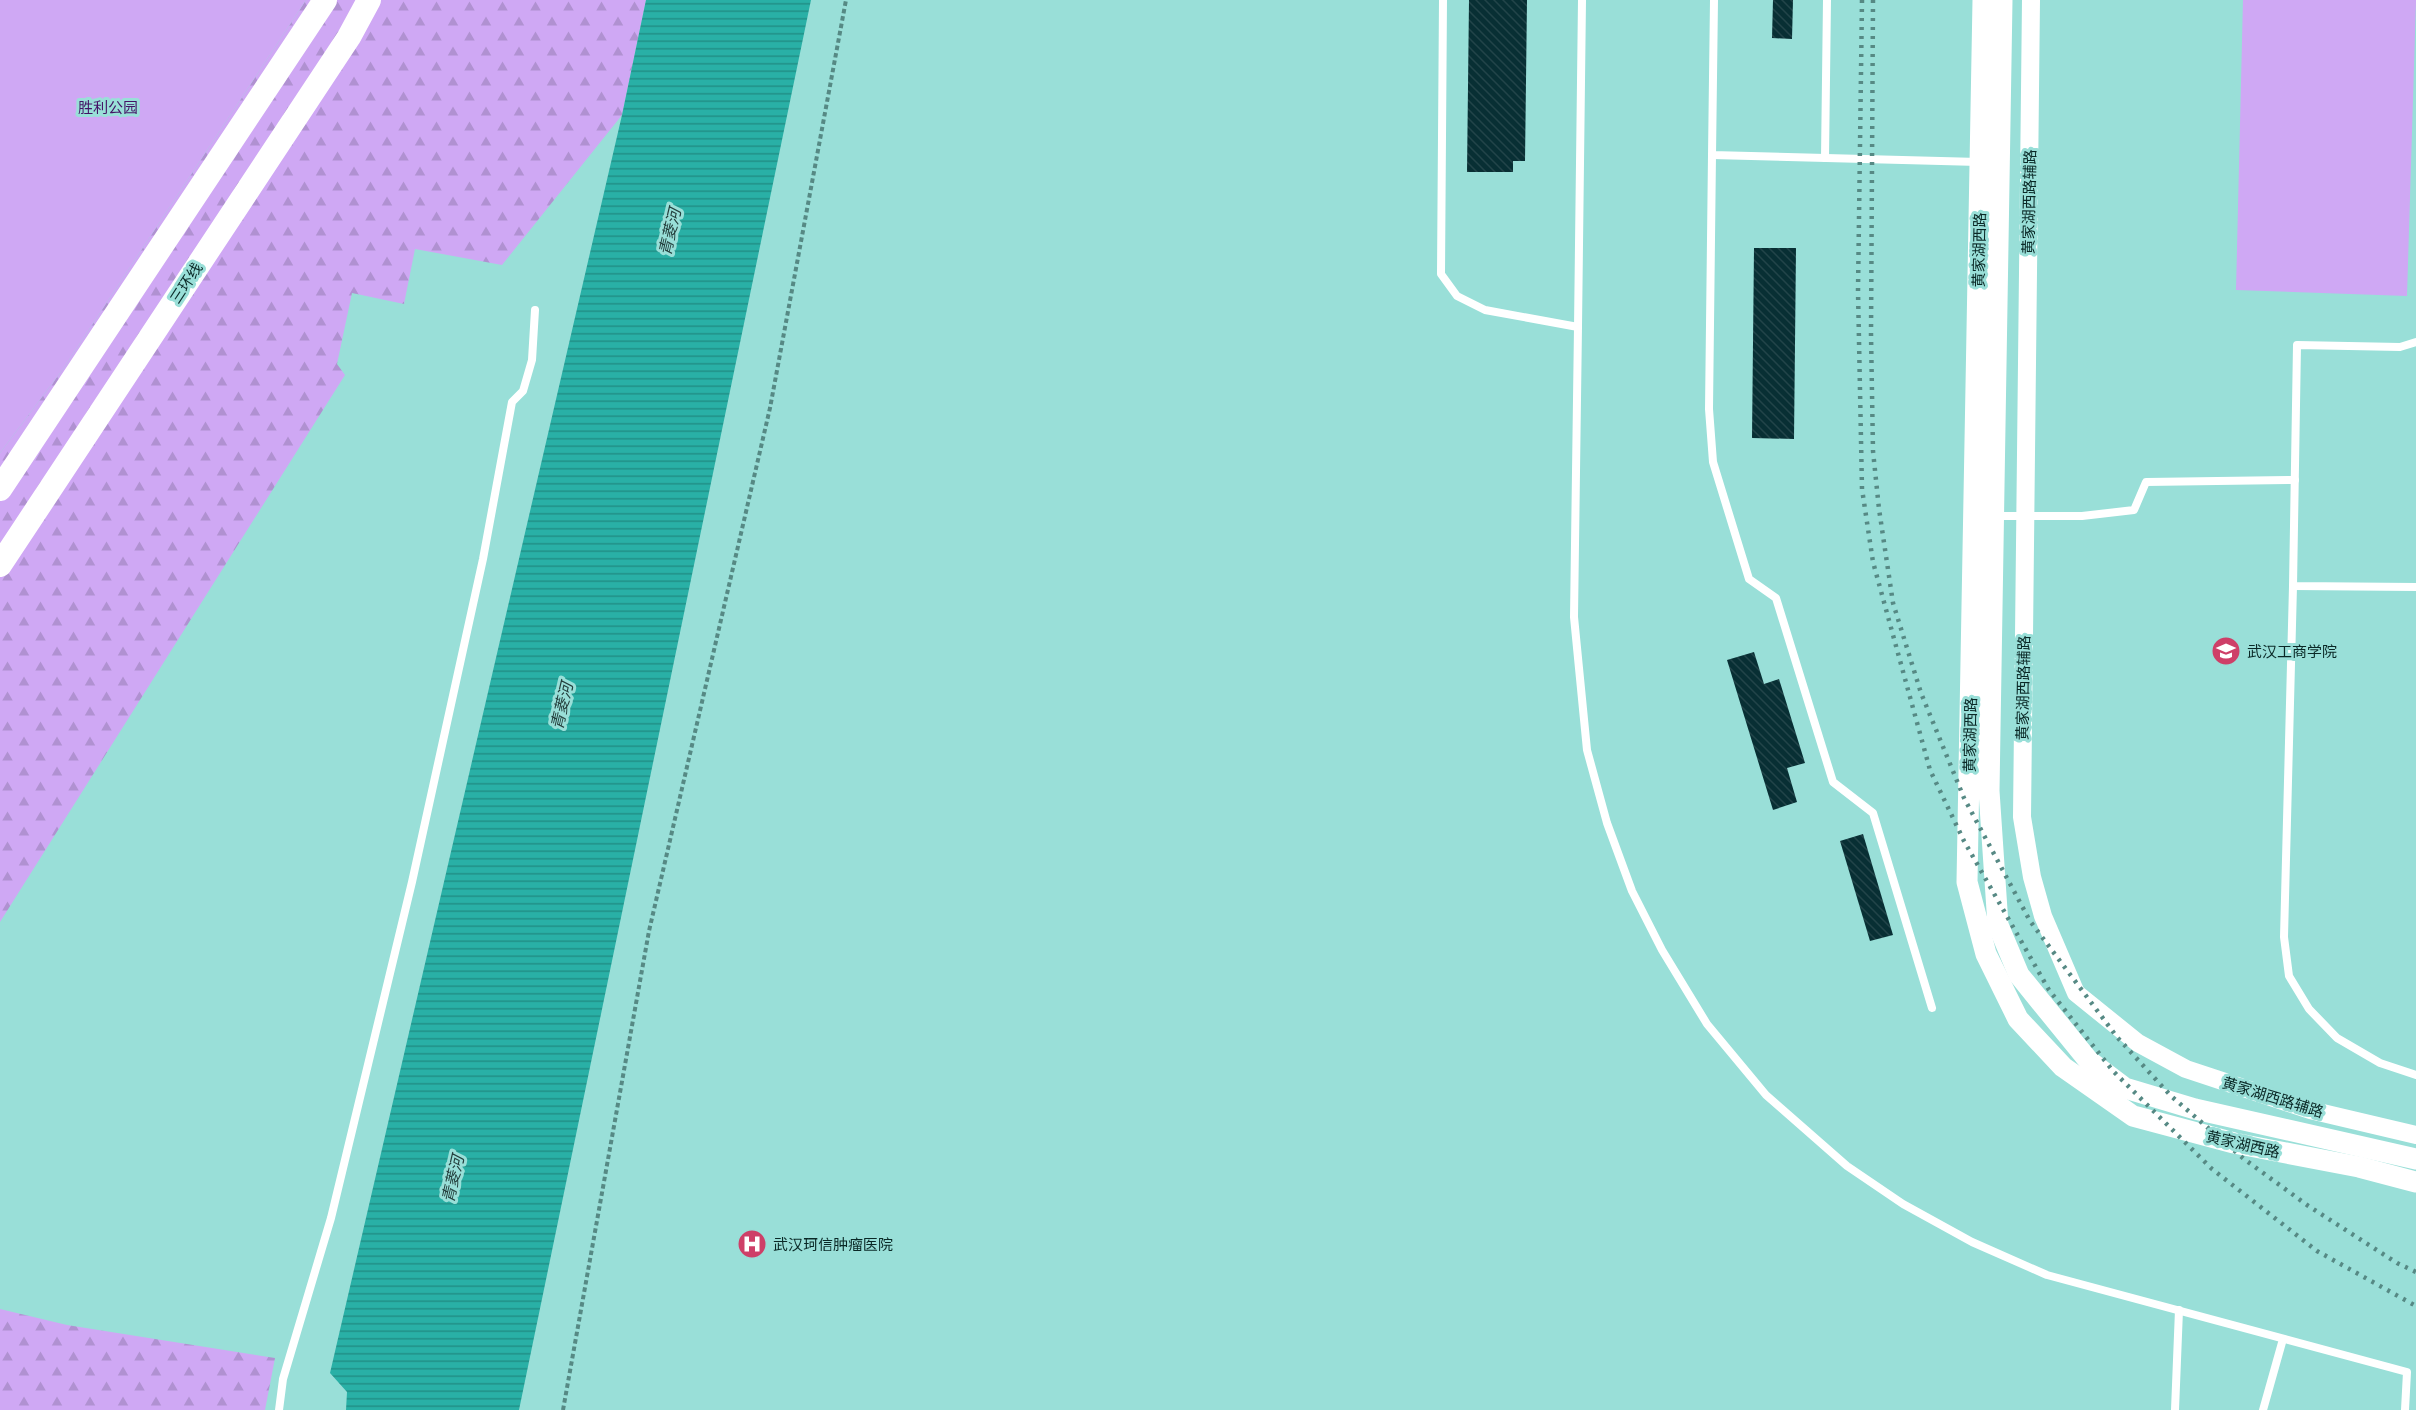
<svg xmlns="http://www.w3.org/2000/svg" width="2416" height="1410" font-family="Arial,'Noto Sans SC',sans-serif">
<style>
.forest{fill:url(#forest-firs)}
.park{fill:#cfa8f4}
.water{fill:url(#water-rules)}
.building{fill:url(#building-back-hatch)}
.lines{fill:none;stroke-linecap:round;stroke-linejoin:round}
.path{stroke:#568984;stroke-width:4;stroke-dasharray:4.5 3;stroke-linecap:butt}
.service{stroke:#fff;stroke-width:8}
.tertiary{stroke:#fff;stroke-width:18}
.secondary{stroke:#fff;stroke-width:21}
.trunk{stroke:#fff;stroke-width:24}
.rail{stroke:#568984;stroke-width:4.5;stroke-dasharray:3 6;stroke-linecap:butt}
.labels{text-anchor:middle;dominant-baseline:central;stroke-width:6;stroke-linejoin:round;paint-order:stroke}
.park-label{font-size:15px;fill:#441365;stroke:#99dfd8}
.street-label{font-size:15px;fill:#0a2826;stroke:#99dfd8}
.poi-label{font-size:15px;fill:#0a2826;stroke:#99dfd8;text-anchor:start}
.water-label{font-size:16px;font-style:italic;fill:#243f3d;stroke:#99dfd8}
</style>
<defs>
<pattern id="forest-firs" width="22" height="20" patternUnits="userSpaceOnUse" patternTransform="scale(1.5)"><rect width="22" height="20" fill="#cfa8f4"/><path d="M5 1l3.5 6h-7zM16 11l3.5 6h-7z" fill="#b091d1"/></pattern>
<pattern id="water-rules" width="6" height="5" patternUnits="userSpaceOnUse" patternTransform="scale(1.5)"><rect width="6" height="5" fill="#29b0a6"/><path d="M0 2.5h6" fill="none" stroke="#218f87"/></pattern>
<pattern id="building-back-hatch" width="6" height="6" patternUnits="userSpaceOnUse" patternTransform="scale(1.5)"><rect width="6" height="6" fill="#082f34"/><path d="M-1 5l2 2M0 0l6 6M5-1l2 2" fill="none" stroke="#224449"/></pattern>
</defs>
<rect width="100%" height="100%" fill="#99dfd8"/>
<g class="forest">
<polygon points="306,0 646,0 622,115 502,265 415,249 404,304 352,293 337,364 345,375 0,922 0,453 63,369"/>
<polygon points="0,1309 67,1325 275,1358 265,1410 0,1410"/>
</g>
<g class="park">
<polygon points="0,0 306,0 63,369 0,453"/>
<polygon points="2243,0 2416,0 2407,296 2236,290"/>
</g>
<polygon class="water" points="646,0 811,0 519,1410 346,1410 347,1392 330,1373 622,115"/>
<g class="building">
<polygon points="1469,0 1527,0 1525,161 1513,161 1513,172 1467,172"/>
<polygon points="1773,0 1793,0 1792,39 1772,38"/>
<polygon points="1754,248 1796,248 1794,439 1752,438"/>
<polygon points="1754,652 1764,684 1779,679 1805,763 1787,768 1797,802 1773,810 1727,660"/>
<polygon points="1863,834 1893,935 1870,941 1840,841"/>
</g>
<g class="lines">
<polyline class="path" points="563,1410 649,931 770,408 846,0"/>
<g class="service">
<polyline points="1443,0 1441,274 1457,296 1485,310 1578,327 1574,617 1587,750 1607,823 1632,891 1662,950 1707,1024 1766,1095 1847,1166 1903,1204 1972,1242 2047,1275 2407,1372 2405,1410"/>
<polyline points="1714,0 1712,155 1979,162"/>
<polyline points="1712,155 1709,409 1713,462 1749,579 1776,598 1833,782 1873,813 1932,1008"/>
<polyline points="1825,158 1827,0"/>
<polyline points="1578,327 1582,0"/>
<polyline points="2416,342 2400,347 2297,345 2293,586 2416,587"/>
<polyline points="1994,516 2082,516 2134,510 2146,482 2295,480"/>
<polyline points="2293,586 2284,937 2289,976 2309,1009 2337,1038 2380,1063 2416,1075"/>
<polyline points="279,1410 283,1379 331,1218 412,882 483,559 512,402 523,391 532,360 535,310"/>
<polyline points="2175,1410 2179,1310"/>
<polyline points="2263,1410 2283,1339"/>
</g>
<polyline class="tertiary" points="2031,0 2022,817 2032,877 2043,916 2076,993 2138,1043 2186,1069 2310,1110 2416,1135"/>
<g class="secondary">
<polyline points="1983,0 1967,882 1986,954 2018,1019 2063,1067 2133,1116 2234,1143 2359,1167 2416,1182"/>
<polyline points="2002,0 1989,791 1998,925 2019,975 2088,1060 2125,1088 2195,1109 2416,1159"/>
</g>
<g class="trunk">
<polyline points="0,489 325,0"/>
<polyline points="0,565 349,37 369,0"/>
</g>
<g class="rail">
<polyline points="1862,0 1858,291 1862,489 1873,562 1930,770 1964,841 2049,990 2113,1071 2212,1169 2317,1251 2416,1306"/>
<polyline points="1873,0 1871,334 1873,451 1879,509 1893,603 1921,693 1964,798 2030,921 2117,1037 2171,1096 2244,1159 2307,1205 2397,1263 2416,1272"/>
</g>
</g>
<defs>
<g id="university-disc" transform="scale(1.5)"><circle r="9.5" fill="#ce3f68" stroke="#99dfd8"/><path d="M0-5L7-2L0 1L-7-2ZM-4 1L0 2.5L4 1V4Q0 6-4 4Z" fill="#fff"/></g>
<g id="hospital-disc" transform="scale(1.5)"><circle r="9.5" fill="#ce3f68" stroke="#99dfd8"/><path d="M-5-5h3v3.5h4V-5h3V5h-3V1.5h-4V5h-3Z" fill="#fff"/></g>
</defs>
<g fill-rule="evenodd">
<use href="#university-disc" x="2226" y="651"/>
<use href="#hospital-disc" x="752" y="1244"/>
</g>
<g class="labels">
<g class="park-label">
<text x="108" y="107">胜利公园</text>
</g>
<g class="street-label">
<text transform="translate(2029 202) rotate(-89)">黄家湖西路辅路</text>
<text transform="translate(1979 250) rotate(-89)">黄家湖西路</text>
<text transform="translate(186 283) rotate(-57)">三环线</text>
<text transform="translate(2023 688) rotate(-89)">黄家湖西路辅路</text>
<text transform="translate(1970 735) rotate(-89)">黄家湖西路</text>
<text transform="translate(2273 1097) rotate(17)">黄家湖西路辅路</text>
<text transform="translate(2243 1144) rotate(13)">黄家湖西路</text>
</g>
<g class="poi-label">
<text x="2247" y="651">武汉工商学院</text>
<text x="773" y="1244">武汉珂信肿瘤医院</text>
</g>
<g class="water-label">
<text transform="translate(670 232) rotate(-77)">青菱河</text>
<text transform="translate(562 706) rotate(-77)">青菱河</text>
<text transform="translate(453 1179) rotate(-77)">青菱河</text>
</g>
</g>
</svg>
